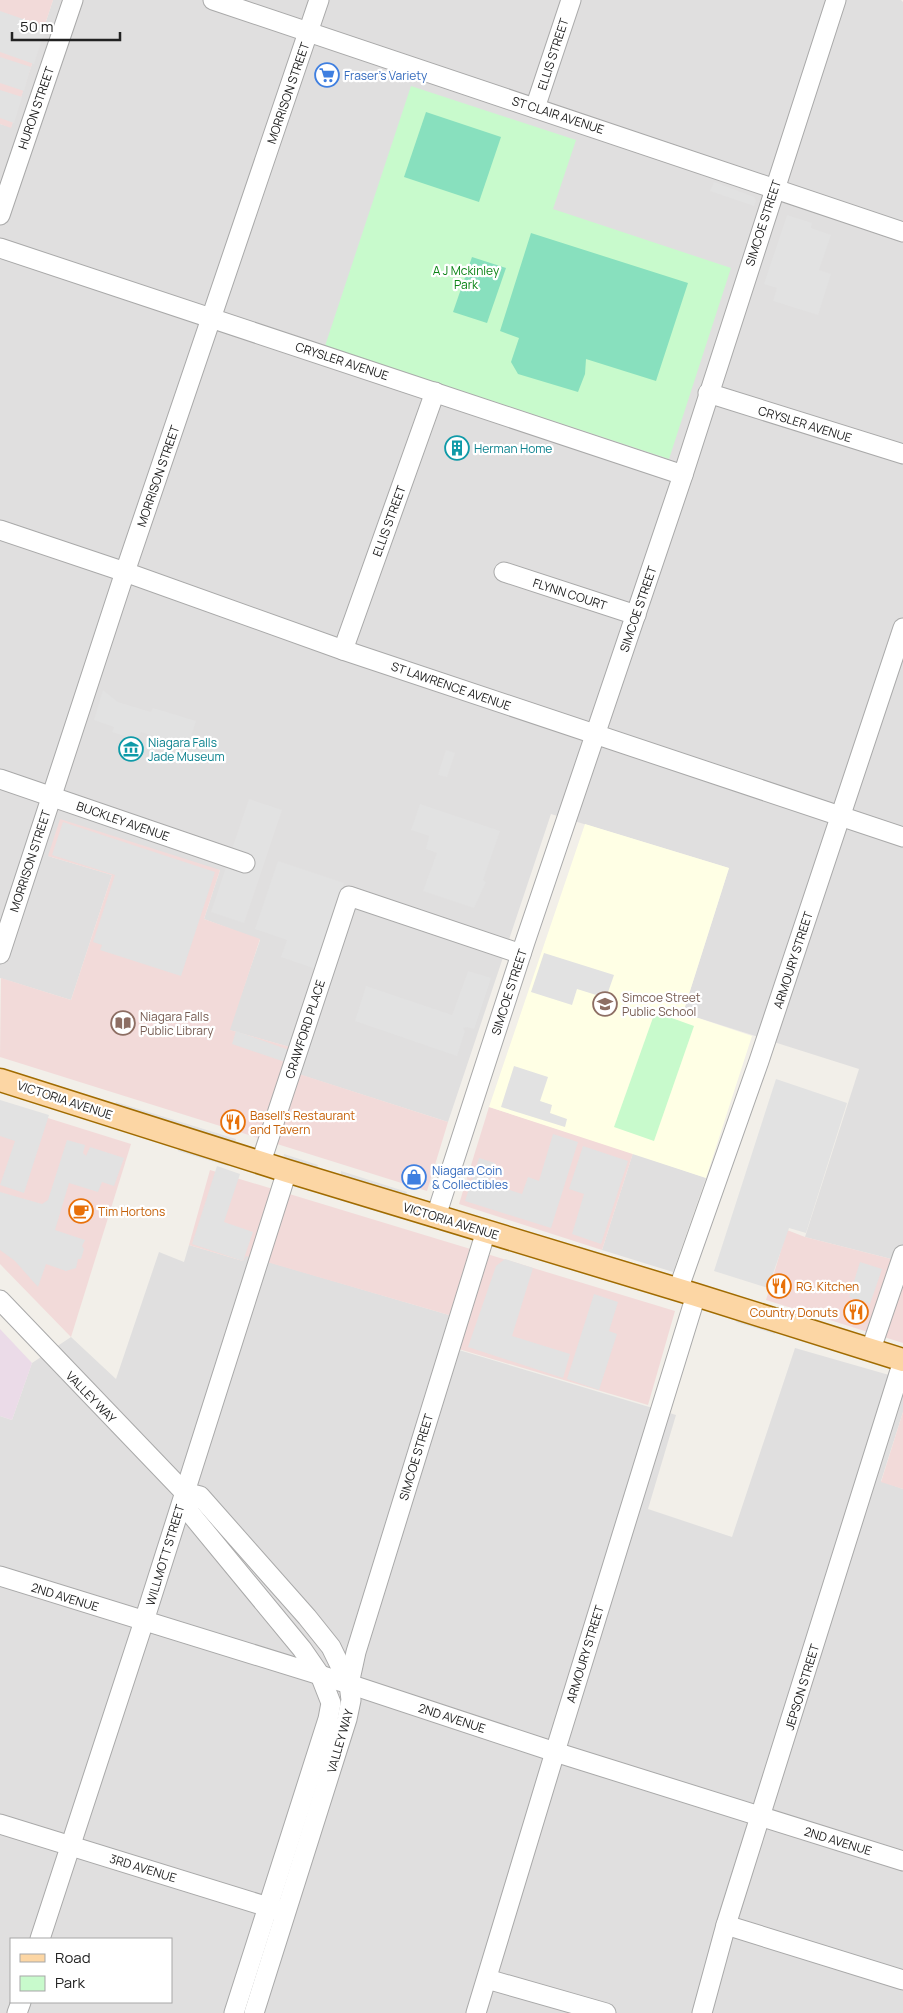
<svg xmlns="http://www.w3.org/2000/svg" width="903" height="2013" font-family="Manrope,sans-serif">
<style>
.residential{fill:#e0dfdf;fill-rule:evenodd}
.commercial{fill:#f2dad9}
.industrial{fill:#ebdbe8}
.education{fill:#ffffe5}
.park{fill:#c8facc}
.pitch{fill:#88e0be}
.parking{fill:#e2e2e2}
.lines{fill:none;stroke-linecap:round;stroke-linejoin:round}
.minor-casing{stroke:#a9a9a9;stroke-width:21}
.major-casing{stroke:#a06b00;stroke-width:25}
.minor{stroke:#fff;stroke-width:19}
.major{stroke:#fcd6a4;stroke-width:22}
.labels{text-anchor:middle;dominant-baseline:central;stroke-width:4.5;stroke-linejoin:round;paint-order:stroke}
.street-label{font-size:12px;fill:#222;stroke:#fff}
.shop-label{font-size:12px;fill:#366cbe;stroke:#fff;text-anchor:start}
.park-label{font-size:12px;fill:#0c8416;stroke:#fff}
.culture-label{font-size:12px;fill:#0d838f;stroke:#fff;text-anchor:start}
.education-label{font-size:12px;fill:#785e54;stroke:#fff;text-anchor:start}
.food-label{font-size:12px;fill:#c56008;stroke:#fff;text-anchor:start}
</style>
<rect width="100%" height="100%" fill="#f2efe9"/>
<g class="residential">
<polygon points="53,0 901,0 903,2 903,1262 805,1237 859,1069 683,1013 729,868 551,814 448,1122 298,1074 304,1051 229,1030 260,940 204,919 220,870 48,856 112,875 71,1000 0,978 0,124 11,127"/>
<polygon points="633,1153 706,1178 673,1272 602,1250"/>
<path d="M189 1245 243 1261 245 1255 449 1315 442 1345 676 1415 648 1509 732 1537 795 1348 903 1379V1412L881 1481 903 1489V2013H0V1416L12 1420 32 1363 71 1337 116 1379 159 1252 184 1262ZM11 1939H171V2002H11Z"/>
</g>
<g class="commercial">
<polygon points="0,0 53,0 11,128 0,124"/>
<polygon points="60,819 220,870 204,919 260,939 230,1030 304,1051 299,1074 448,1122 427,1191 0,1057 1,978 71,1000 112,875 48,856"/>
<polygon points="0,1103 131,1144 71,1337 0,1264"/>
<polygon points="489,1107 633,1153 602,1250 459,1204"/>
<polygon points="210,1170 675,1311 648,1405 442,1344 449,1315 246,1256 243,1261 189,1245"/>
<polygon points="787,1230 805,1237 903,1262 903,1343 766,1300"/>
<polygon points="903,1412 903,1489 881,1482"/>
</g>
<polygon class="industrial" points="0,1329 32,1363 12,1420 0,1416"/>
<polygon class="education" points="585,824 729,868 683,1013 752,1036 706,1178 489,1107"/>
<g class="park">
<polygon points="411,86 576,140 553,209 731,268 669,459 325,346"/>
<polygon points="655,1012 694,1026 654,1141 614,1127"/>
</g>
<g class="pitch">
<polygon points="426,112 501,137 479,202 404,177"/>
<polygon points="531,233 688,283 656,381 586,359 585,374 578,392 518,374 511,362 519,338 500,331"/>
<polygon points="472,257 506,268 487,323 453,312"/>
</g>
<g class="parking">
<polygon points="0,11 46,27 34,64 0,52"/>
<polygon points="0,57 31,67 24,91 0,83"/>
<polygon points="0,90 22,97 14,123 0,118"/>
<polygon points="714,182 754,197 756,201 754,206 710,191"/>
<polygon points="787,215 812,223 811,228 831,235 819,270 831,274 818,315 773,301 777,288 764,284"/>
<polygon points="103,690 118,702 151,712 153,708 196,721 185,756 175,753 176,749 153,742 154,736 141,732 138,740 112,732 114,727 94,720"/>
<polygon points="446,750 455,753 447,777 438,775"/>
<polygon points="249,799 282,810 244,923 211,912"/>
<polygon points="420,804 500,831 483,880 486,882 474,908 423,891 437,853 426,849 429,836 411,830"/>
<polygon points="63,822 215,872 181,976 100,950 102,945 93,942 115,875 52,855"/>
<polygon points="278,861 344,883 316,969 281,957 287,940 255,929"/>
<polygon points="544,953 614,975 606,998 577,989 572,1005 531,992"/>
<polygon points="468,971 491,978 474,1029 467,1027 463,1028 465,1031 457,1056 355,1021 366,986 452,1015"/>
<polygon points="236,1031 289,1050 285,1062 232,1044"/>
<polygon points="514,1066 548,1077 540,1101 552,1105 550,1113 567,1119 565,1127 501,1107"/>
<polygon points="776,1079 847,1103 806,1233 789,1228 768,1288 714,1271"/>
<polygon points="0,1100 49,1115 24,1193 0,1185 15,1141 0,1136"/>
<polygon points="116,1102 236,1139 234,1145 115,1108"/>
<polygon points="553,1134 578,1142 551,1228 465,1201 479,1158 495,1163 488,1183 522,1194 528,1177 539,1181"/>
<polygon points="67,1140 85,1145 83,1153 86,1156 90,1147 124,1158 114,1186 102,1182 98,1192 69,1183 55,1230 85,1240 82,1246 84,1249 81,1259 78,1259 76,1268 66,1271 46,1264 38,1287 15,1261 0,1250 0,1192 42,1204 48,1200"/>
<polygon points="180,1146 230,1161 228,1166 178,1151"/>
<polygon points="583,1146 628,1161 601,1244 572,1234 584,1194 569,1189"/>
<polygon points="284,1154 318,1165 317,1170 283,1160"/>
<polygon points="217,1166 240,1174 224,1222 253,1232 243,1261 192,1244"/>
<polygon points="341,1171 407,1192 406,1198 340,1177"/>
<polygon points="338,1194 403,1214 401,1219 336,1199"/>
<polygon points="579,1246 645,1267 644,1272 577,1251"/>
<polygon points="505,1259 533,1268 512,1336 570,1354 563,1378 468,1347 496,1266"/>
<polygon points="860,1262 882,1269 870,1304 849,1297"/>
<polygon points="594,1294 618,1302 609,1331 617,1334 599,1390 567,1379"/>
<polygon points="737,1317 777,1329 775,1334 736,1322"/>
</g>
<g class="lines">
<g class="minor-casing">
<g id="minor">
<polyline points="213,0 903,232"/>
<polyline points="535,108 571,0"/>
<polyline points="0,215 73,0"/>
<polyline points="0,248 683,475"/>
<polyline points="708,393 903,454"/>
<polyline points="0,530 125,572 343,650 903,837"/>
<polyline points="504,572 636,615"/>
<polyline points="343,650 435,392"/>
<polyline points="0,779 245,863"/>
<polyline points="0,954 125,572 319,0"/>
<polyline points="261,1162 349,896 521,954"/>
<polyline points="436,1216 525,942 683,475 836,0"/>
<polyline points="678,1290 759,1061 903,628"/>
<polyline points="0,1300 184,1492 200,1496 307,1617 331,1647 349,1684 351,1700 347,1719 254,2013"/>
<polyline points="871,1349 903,1255"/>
<polyline points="184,1492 190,1513 302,1649 320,1675 331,1703 328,1719 234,2013"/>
<polyline points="0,1576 349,1684 555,1752 903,1861"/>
<polyline points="349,1684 356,1652 486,1231"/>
<polyline points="0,1824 278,1910"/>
<polyline points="726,1925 903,1980"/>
<polyline points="40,1939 144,1621 287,1171"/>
<polyline points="487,1979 606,2013"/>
<polyline points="17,2013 21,2002"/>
<polyline points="476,2013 555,1752 696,1295"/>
<polyline points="702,2013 726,1925 903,1361"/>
</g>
</g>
<g class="major-casing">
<polyline id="major" points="0,1080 287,1171 696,1295 903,1360"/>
</g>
<use href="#minor" class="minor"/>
<use href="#major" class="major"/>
</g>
<defs>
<g id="supermarket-ring" transform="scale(1.25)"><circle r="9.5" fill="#fff" stroke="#3f7fe0" stroke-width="1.5"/><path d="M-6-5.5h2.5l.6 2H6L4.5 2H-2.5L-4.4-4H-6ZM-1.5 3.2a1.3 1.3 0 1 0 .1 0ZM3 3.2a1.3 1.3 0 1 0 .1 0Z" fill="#3f7fe0"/></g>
<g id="building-ring" transform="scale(1.25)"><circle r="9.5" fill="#fff" stroke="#0f9aa8" stroke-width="1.5"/><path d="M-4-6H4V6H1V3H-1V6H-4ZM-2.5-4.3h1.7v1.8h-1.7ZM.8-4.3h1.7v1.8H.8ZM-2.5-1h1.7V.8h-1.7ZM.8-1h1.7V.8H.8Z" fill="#0f9aa8"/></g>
<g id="museum-ring" transform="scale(1.25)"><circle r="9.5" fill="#fff" stroke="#0f9aa8" stroke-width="1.5"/><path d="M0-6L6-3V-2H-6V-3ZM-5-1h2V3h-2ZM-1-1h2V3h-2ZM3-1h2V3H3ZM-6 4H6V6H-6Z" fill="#0f9aa8"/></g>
<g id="school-ring" transform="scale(1.25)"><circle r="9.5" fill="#fff" stroke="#8d6e63" stroke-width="1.5"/><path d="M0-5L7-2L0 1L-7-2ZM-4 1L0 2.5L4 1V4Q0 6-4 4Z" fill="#8d6e63"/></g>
<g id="library-ring" transform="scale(1.25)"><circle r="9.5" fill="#fff" stroke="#8d6e63" stroke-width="1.5"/><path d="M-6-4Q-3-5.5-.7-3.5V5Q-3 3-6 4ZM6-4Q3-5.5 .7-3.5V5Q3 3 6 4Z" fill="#8d6e63"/></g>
<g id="restaurant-ring" transform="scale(1.25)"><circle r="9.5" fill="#fff" stroke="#e8710a" stroke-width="1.5"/><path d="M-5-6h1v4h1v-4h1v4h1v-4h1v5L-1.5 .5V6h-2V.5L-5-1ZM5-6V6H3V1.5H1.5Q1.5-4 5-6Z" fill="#e8710a"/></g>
<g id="shop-ring" transform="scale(1.25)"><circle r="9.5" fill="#fff" stroke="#3f7fe0" stroke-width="1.5"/><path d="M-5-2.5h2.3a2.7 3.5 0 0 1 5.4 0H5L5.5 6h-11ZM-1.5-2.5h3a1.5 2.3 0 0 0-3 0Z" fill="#3f7fe0"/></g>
<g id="cafe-ring" transform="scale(1.25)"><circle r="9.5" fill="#fff" stroke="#e8710a" stroke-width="1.5"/><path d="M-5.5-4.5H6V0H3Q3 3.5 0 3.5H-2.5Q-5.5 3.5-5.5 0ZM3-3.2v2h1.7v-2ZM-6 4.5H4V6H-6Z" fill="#e8710a"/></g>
</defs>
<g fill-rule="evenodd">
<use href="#supermarket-ring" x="327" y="75"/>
<use href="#building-ring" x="457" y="448"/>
<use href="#museum-ring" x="131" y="749"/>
<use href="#school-ring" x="605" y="1004"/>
<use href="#library-ring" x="123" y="1023"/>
<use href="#restaurant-ring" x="233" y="1122"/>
<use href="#shop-ring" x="414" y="1177"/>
<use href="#cafe-ring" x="81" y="1211"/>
<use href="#restaurant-ring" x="779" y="1286"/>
<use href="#restaurant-ring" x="856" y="1312"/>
</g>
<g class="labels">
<g class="street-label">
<text transform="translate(553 54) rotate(-72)">ELLIS STREET</text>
<text transform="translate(288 93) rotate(-71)">MORRISON STREET</text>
<text transform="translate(36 108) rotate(-71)">HURON STREET</text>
<text transform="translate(558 115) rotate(18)">ST CLAIR AVENUE</text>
<text transform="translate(763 223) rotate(-72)">SIMCOE STREET</text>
<text transform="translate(342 361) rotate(18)">CRYSLER AVENUE</text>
<text transform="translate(805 424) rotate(17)">CRYSLER AVENUE</text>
<text transform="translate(158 476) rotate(-71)">MORRISON STREET</text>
<text transform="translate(389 521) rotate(-70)">ELLIS STREET</text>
<text transform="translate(570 594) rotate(18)">FLYNN COURT</text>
<text transform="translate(638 609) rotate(-71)">SIMCOE STREET</text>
<text transform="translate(451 686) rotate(19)">ST LAWRENCE AVENUE</text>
<text transform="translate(123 821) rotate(19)">BUCKLEY AVENUE</text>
<text transform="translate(30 861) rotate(-72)">MORRISON STREET</text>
<text transform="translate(793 960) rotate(-72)">ARMOURY STREET</text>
<text transform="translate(509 992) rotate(-72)">SIMCOE STREET</text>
<text transform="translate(305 1029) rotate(-72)">CRAWFORD PLACE</text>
<text transform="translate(65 1100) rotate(18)">VICTORIA AVENUE</text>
<text transform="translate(451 1221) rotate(17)">VICTORIA AVENUE</text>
<text transform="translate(91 1397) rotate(46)">VALLEY WAY</text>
<text transform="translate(416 1457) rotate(-73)">SIMCOE STREET</text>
<text transform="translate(165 1555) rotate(-73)">WILLMOTT STREET</text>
<text transform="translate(65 1597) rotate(17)">2ND AVENUE</text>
<text transform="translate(585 1654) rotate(-73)">ARMOURY STREET</text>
<text transform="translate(802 1687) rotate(-73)">JEPSON STREET</text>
<text transform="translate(452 1718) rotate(18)">2ND AVENUE</text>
<text transform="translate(340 1741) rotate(-74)">VALLEY WAY</text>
<text transform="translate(838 1841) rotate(17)">2ND AVENUE</text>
<text transform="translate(143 1868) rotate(17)">3RD AVENUE</text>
</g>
<g class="shop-label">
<text x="344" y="75">Fraser's Variety</text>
<text x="432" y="1170">Niagara Coin<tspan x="432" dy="14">&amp; Collectibles</tspan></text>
</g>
<g class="park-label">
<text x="466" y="270">A J Mckinley<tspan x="466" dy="14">Park</tspan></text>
</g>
<g class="culture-label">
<text x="474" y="448">Herman Home</text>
<text x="148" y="742">Niagara Falls<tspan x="148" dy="14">Jade Museum</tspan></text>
</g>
<g class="education-label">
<text x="622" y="997">Simcoe Street<tspan x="622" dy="14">Public School</tspan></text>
<text x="140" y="1016">Niagara Falls<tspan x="140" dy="14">Public Library</tspan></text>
</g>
<g class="food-label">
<text x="250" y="1115">Basell's Restaurant<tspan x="250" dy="14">and Tavern</tspan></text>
<text x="98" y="1211">Tim Hortons</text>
<text x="796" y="1286">RG. Kitchen</text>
<text x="838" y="1312" text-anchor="end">Country Donuts</text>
</g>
</g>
<rect x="10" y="1938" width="162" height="65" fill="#ffffff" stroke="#a7a7a7"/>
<rect x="20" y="1954" width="25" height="8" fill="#fcd6a4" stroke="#a7a7a7"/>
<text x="55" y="1963" font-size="15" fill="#222222">Road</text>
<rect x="20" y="1976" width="25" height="15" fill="#c8facc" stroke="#a7a7a7"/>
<text x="55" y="1988" font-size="15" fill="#222222">Park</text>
<path d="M12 32v8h108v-8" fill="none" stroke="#222222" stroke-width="2.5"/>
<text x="20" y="32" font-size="15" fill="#222222" stroke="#ffffff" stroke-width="4" paint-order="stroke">50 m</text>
</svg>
